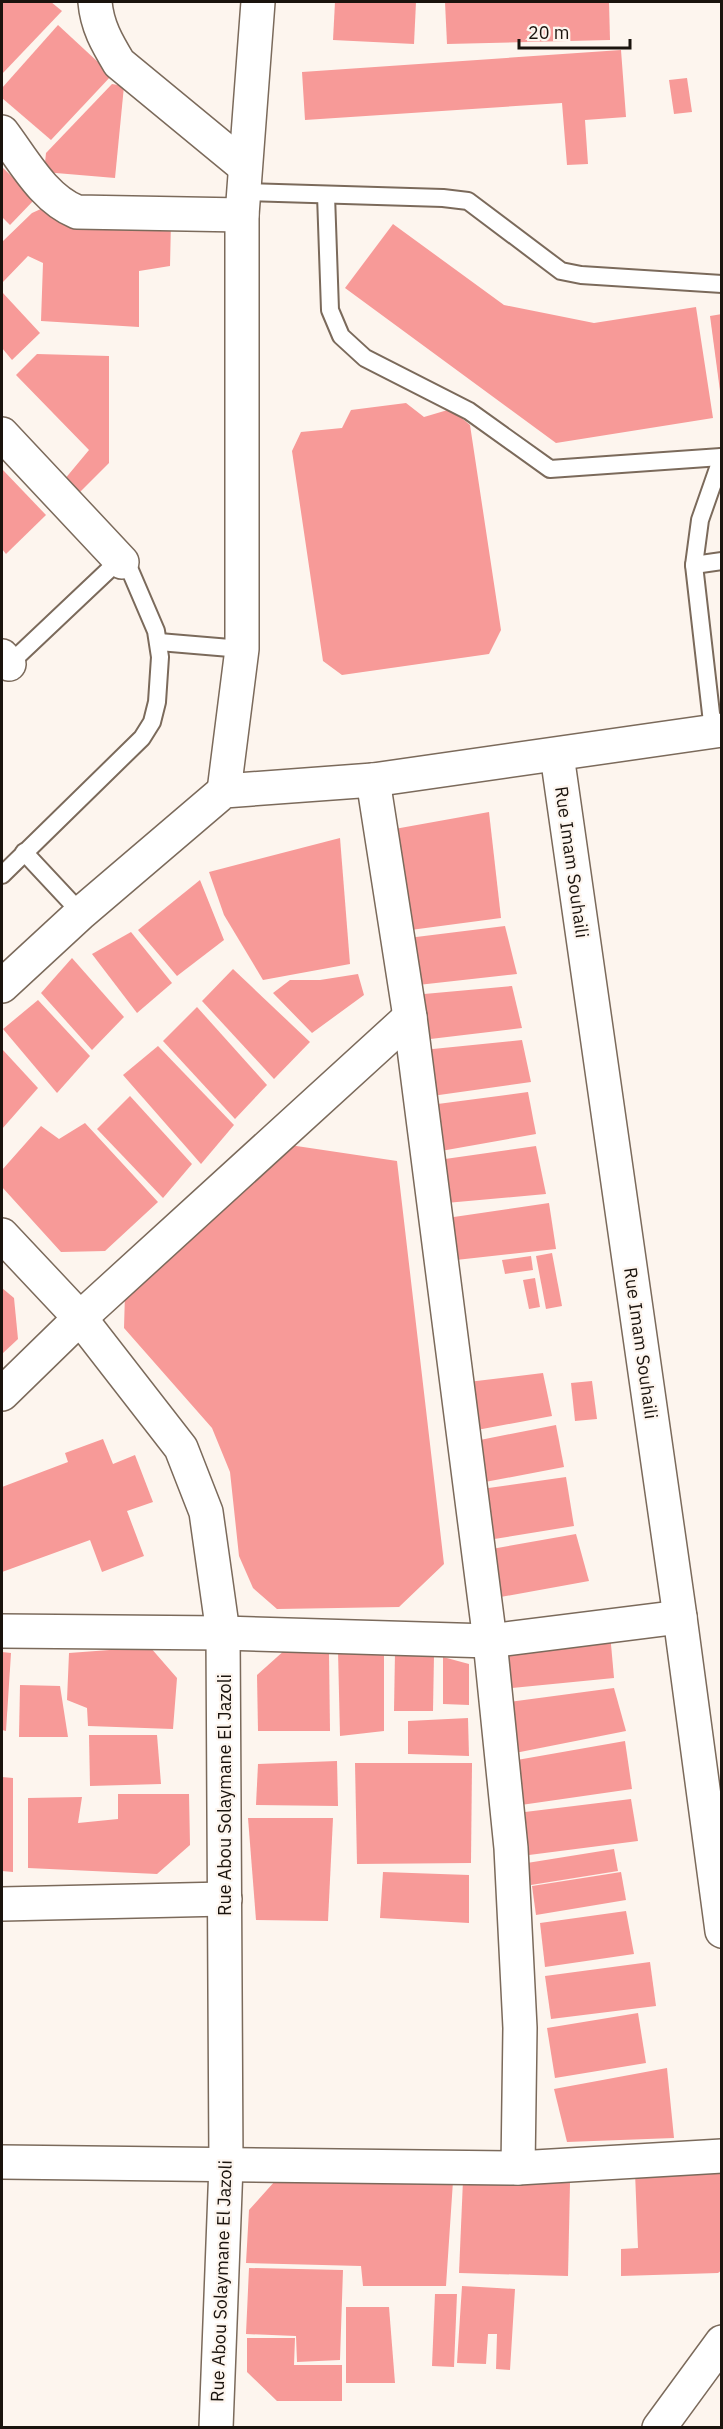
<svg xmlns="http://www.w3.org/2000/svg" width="723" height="2429" font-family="'IBM Plex Sans',sans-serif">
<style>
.building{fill:#f79a98}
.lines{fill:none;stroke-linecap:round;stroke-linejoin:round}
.lane-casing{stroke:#7b6a5b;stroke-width:20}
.street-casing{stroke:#7b6a5b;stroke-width:36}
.lane{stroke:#fff;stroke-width:16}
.street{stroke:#fff;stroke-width:33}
.labels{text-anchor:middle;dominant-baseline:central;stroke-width:4.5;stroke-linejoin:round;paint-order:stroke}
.street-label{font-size:18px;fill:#1a130d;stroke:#fdf5ee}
</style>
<rect width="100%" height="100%" fill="#fdf5ee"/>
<g class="building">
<polygon points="2,2 51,2 62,11 2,74"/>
<polygon points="335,2 416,2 414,44 333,40"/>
<polygon points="445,2 609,2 610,40 447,44"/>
<polygon points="58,25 112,75 51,140 2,98 2,88"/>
<polygon points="621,50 626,117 585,120 588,164 567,165 562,103 305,120 302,72"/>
<polygon points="687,78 692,112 674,114 669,80"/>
<polygon points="112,84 124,86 115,178 44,172 46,153"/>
<polygon points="2,167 35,199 10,225 2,217"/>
<polygon points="43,208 171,221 170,266 139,271 139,327 41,321 43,263 28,256 2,283 2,242 32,213"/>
<polygon points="393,224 504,305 594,323 696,307 713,418 556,443 345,288"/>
<polygon points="2,292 40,333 12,360 2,348"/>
<polygon points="722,314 722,391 720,391 710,316"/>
<polygon points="37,354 109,356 109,463 76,496 59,486 89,450 16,375"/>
<polygon points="406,403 424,417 451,409 470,425 501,630 489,654 342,675 323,661 292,451 301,432 342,428 351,410"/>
<polygon points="2,469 46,515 6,554 2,549"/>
<polygon points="489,812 501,918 403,931 389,830"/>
<polygon points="340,838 350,964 263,980 224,915 209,872"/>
<polygon points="200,880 224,940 177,976 138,930"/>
<polygon points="505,926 517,974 418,985 408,938"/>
<polygon points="131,932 172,983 137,1013 92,954"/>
<polygon points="72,958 124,1017 92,1050 41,993"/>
<polygon points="233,969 310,1042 274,1079 202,1001"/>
<polygon points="358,974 364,995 312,1033 273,993 290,980 320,980"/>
<polygon points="512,986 522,1028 422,1040 413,995"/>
<polygon points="38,1000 90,1056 57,1093 3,1029"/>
<polygon points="197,1007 267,1085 235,1119 163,1041"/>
<polygon points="522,1040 531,1082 432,1096 423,1050"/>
<polygon points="158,1046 234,1125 201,1164 123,1075"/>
<polygon points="2,1049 38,1088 2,1129"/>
<polygon points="528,1092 536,1134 441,1151 430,1105"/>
<polygon points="130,1096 192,1164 163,1198 97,1129"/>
<polygon points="85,1123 158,1202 105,1251 61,1252 2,1187 2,1170 41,1126 59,1139"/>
<polygon points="283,1144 397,1161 444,1564 399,1607 277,1609 253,1588 239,1556 230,1472 212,1428 124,1328 125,1293"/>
<polygon points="536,1146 546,1194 446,1203 438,1160"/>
<polygon points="549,1203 556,1249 456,1260 447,1218"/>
<polygon points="552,1253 562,1306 546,1309 536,1256"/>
<polygon points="531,1256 533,1270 505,1274 502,1260"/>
<polygon points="535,1278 540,1307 529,1309 523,1280"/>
<polygon points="2,1288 14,1298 18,1339 2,1354"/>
<polygon points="543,1373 552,1416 477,1430 468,1382"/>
<polygon points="592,1381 597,1419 575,1421 571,1383"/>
<polygon points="556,1425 564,1467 485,1482 475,1441"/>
<polygon points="103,1439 113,1464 135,1455 153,1502 127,1511 144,1556 102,1572 90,1540 2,1572 2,1487 68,1462 65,1453"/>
<polygon points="566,1477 574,1526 482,1541 474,1490"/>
<polygon points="576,1534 589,1581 495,1598 486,1550"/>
<polygon points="610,1633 614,1678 512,1688 503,1648"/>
<polygon points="150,1647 177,1678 173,1729 88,1726 87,1708 67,1700 69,1653"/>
<polygon points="286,1649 329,1653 330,1731 258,1731 257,1675"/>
<polygon points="338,1651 384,1651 384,1731 340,1736"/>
<polygon points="2,1652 11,1653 6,1731 2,1730"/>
<polygon points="395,1652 434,1655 433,1711 394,1711"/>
<polygon points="443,1657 469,1664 469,1705 443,1704"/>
<polygon points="20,1685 60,1686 68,1737 19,1737"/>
<polygon points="614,1688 626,1731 515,1753 509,1702"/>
<polygon points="468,1718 469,1756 408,1754 408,1721"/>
<polygon points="89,1735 157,1735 161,1784 90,1786"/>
<polygon points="625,1741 632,1789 521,1805 517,1760"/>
<polygon points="337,1761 338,1806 256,1805 258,1764"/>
<polygon points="355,1763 472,1763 471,1863 357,1864"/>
<polygon points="2,1777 13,1778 13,1872 2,1871"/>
<polygon points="118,1794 189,1794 190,1845 157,1874 28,1868 28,1798 82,1797 78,1823 118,1819"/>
<polygon points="631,1799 638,1841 529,1855 525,1812"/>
<polygon points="248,1818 333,1818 328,1921 256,1920"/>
<polygon points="614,1849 618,1871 531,1885 527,1863"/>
<polygon points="383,1872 469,1875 469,1923 380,1918"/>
<polygon points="621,1872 626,1900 536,1915 532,1886"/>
<polygon points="626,1911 634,1954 545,1967 540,1923"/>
<polygon points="650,1962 656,2006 551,2019 545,1976"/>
<polygon points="638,2013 646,2063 555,2078 547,2028"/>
<polygon points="667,2068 674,2138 567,2142 554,2089"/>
<polygon points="635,2172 722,2172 722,2270 718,2273 621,2276 621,2249 638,2248"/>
<polygon points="463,2180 570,2183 568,2276 459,2273"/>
<polygon points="275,2181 453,2181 446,2286 363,2286 361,2266 246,2263 249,2210"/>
<polygon points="249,2268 343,2270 340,2360 297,2362 296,2336 246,2334"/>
<polygon points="462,2286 515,2289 510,2370 496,2369 497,2334 488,2334 486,2364 457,2363"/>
<polygon points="435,2294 457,2294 454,2367 432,2366"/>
<polygon points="346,2307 389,2307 395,2383 346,2383"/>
<polygon points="247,2338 295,2338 294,2365 342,2365 342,2401 277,2401 247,2372"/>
</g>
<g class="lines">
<g class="lane-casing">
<g id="lane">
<polyline points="244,192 443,198 468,201 561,271 581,275 722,284"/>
<polyline points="326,195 330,310 341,336 365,358 469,411 550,469 721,457"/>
<polyline points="694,565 722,561"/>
<polyline points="159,642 242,649"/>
<polyline points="713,731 694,565 700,520 722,457"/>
<polyline points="24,852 81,913"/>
<polyline points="2,875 142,738 152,722 157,702 160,657 156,631 129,568 122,562 115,564 6,667"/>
</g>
</g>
<g class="street-casing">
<g id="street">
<path d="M95 2C97 26 107 43 119 63L244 166"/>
<path d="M2 132C24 161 43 198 77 212L242 215"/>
<polyline points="2,434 122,562"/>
<polyline points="2,656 9,664"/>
<polyline points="557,755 680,1617 722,1931"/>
<polyline points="373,780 410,1017 490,1641 511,1848 520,2028 518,2168"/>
<polyline points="224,791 242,649 242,215 258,2"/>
<polyline points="2,986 81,913 224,791 373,780 722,730"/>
<polyline points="2,1235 80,1318 181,1448 206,1512 223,1633 226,2165 216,2428"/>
<polyline points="2,1394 80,1318 410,1017"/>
<polyline points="2,1631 223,1633 490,1641 680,1617"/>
<polyline points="2,1904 225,1899"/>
<polyline points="2,2162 518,2168 722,2156"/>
<polyline points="659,2428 722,2342"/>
</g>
</g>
<use href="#lane" class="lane"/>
<use href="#street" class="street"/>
</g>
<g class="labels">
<g class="street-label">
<text transform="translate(572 862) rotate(82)">Rue Imam Souhaili</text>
<text transform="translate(641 1343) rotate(82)">Rue Imam Souhaili</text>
<text transform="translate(224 1795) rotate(-90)">Rue Abou Solaymane El Jazoli</text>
<text transform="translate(221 2281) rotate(-88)">Rue Abou Solaymane El Jazoli</text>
</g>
</g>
<rect width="723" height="2429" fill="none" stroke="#1a130d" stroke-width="6"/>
<path d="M519 39v9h111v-9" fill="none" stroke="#1a130d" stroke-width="3"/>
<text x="528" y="39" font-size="18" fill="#1a130d" stroke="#fdf5ee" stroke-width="4.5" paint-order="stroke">20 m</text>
</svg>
